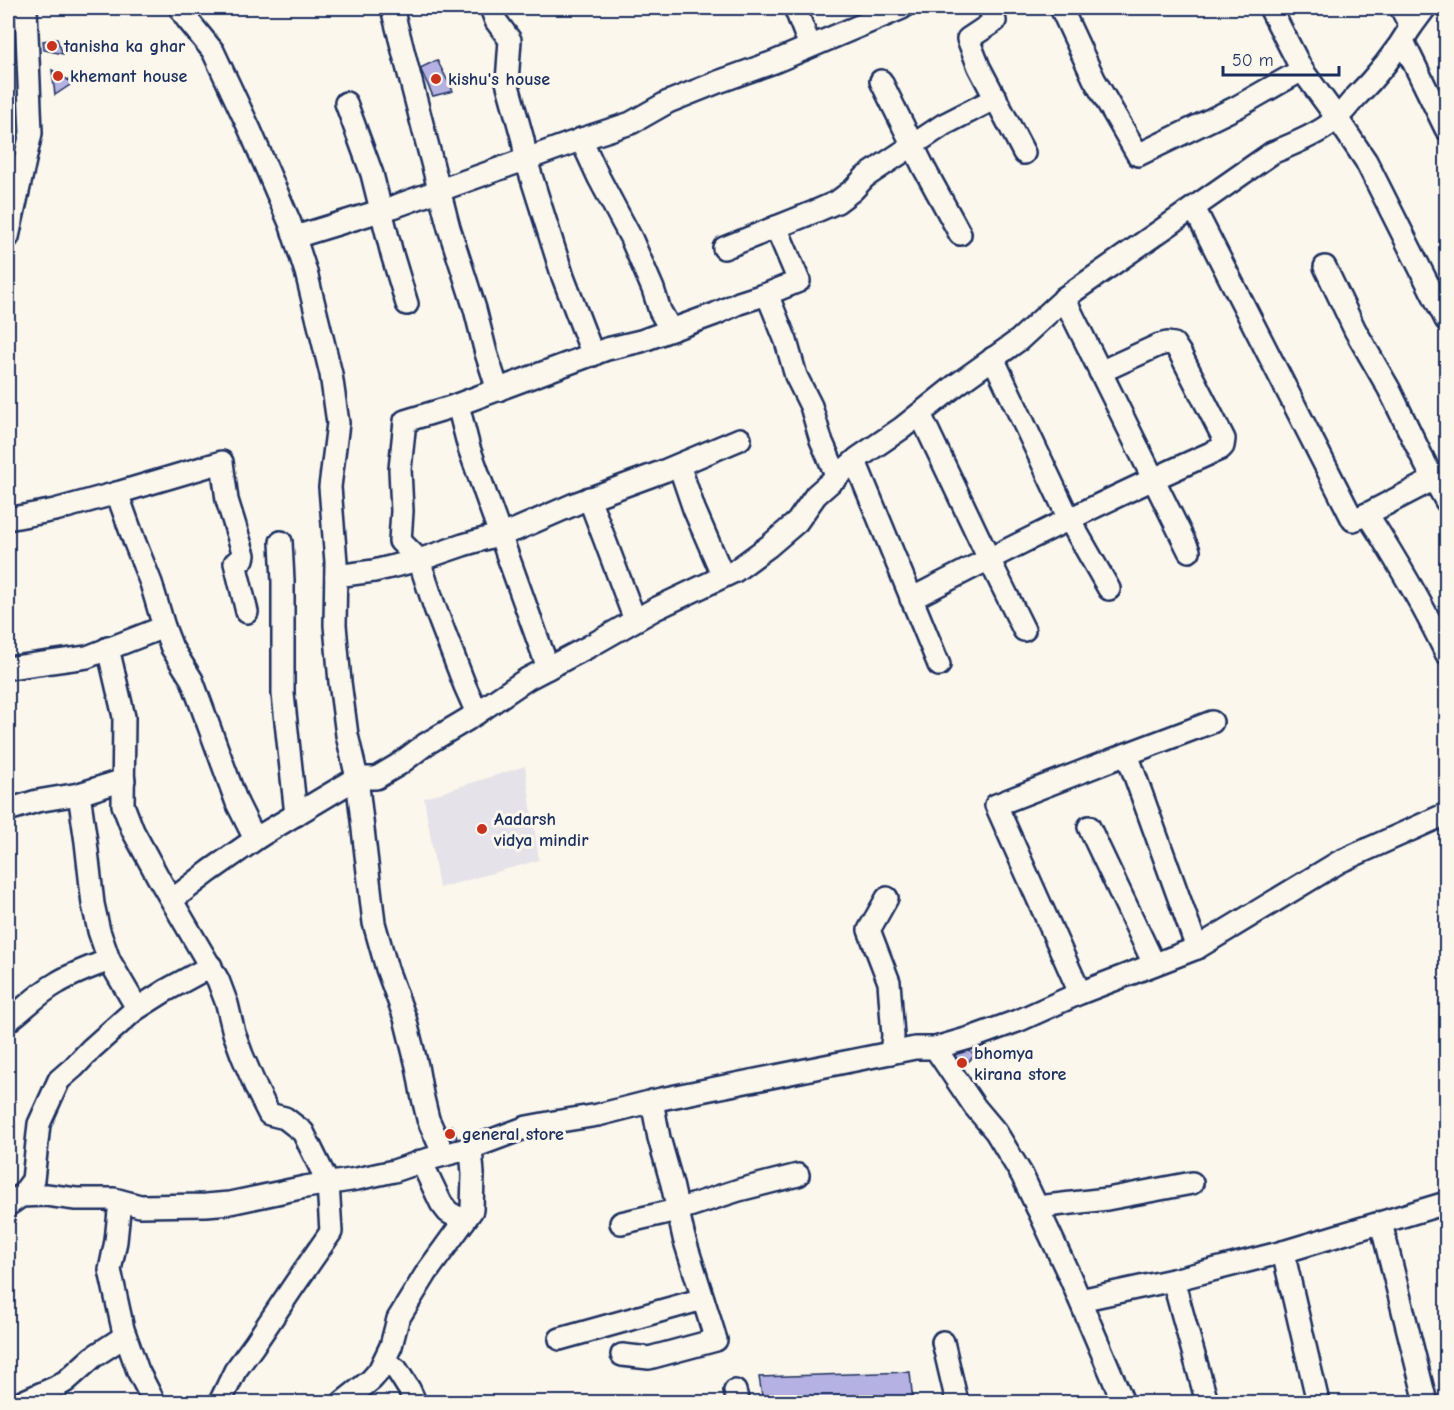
<svg xmlns="http://www.w3.org/2000/svg" width="1454" height="1410" font-family="'Comic Neue',sans-serif">
<style>
.built{fill:#e6e2e9}
.building{fill:#b5b2e3;stroke:#1b2f5e;stroke-width:1.5}
.lines{fill:none;stroke-linecap:round;stroke-linejoin:round}
.minor-casing{stroke:#1b2f5e;stroke-width:26}
.minor{stroke:#fbf7ec;stroke-width:21}
.poi-dot{fill:#c8321e;stroke:#fbf7ec;stroke-width:2}
.labels{text-anchor:middle;dominant-baseline:central;stroke-width:6;stroke-linejoin:round;paint-order:stroke}
.poi-label{font-size:18px;font-weight:bold;fill:#1b2f5e;stroke:#fbf7ec;text-anchor:start}
</style>
<rect width="100%" height="100%" fill="#fbf7ec"/>
<filter id="ink" filterUnits="userSpaceOnUse"><feTurbulence type="fractalNoise" baseFrequency=".0167" numOctaves="2"/><feDisplacementMap in="SourceGraphic" scale="12" xChannelSelector="R" yChannelSelector="G"/><feConvolveMatrix kernelMatrix="1 2 1 2 8 2 1 2 1" color-interpolation-filters="sRGB"/></filter>
<g filter="url(#ink)">
<polygon class="built" points="525,766 539,860 439,888 424,798"/>
<g class="building">
<polygon points="57,39 63,54 44,50 43,41"/>
<polygon points="437,60 453,91 433,96 420,68"/>
<polygon points="52,70 73,83 55,95"/>
<polygon points="964,1047 975,1055 962,1068 952,1058"/>
<polygon points="452,1125 457,1138 448,1145 442,1131"/>
<polygon points="910,1372 913,1402 763,1402 759,1377"/>
</g>
<g class="lines">
<g class="minor-casing">
<g id="minor">
<path d="M180 8 187 19 213 51 250 130 290 223 306 272 331 374 338 423 330 487 336 562 335 625 340 682 347 735 357 778H376L398 765 426 744 468 719 527 679 590 646 655 609 735 571 769 546 797 522 816 495 858 458 902 428 956 385 1019 340 1067 296 1272 153C1290 145 1310 138 1327 126 1337 119 1345 110 1353 100 1375 78 1395 54 1411 27L1401 8"/>
<polyline points="392,8 449,228 475,309 486,353 498,390"/>
<polyline points="491,8 496,21 510,40 507,82 523,140 526,160 563,277 593,355"/>
<polyline points="795,8 810,46"/>
<polyline points="989,8 995,21 968,39 979,67 1024,153"/>
<polyline points="1061,8 1094,79 1138,155 1237,107 1302,70"/>
<polyline points="1270,8 1302,70 1337,118 1366,161 1446,320"/>
<polyline points="1411,27 1425,8"/>
<polyline points="1403,41 1446,129"/>
<polyline points="881,81 924,168 960,234"/>
<polyline points="346,103 372,174 392,254 407,304"/>
<polyline points="581,139 599,178 631,238 653,289 660,311 671,330"/>
<polyline points="1194,208 1353,520 1367,514"/>
<polyline points="8,237 31,133 26,8"/>
<polyline points="295,237 393,207 588,137 631,123 668,102 718,82 774,62 902,8"/>
<polyline points="724,248 814,212 837,202 853,190 865,177 943,125 996,98"/>
<polyline points="1325,267 1355,330 1389,389 1426,465 1446,501"/>
<polyline points="767,294 799,281 776,227"/>
<polyline points="1064,298 1189,551"/>
<polyline points="993,358 1069,519 1109,589"/>
<polyline points="458,405 469,448 548,668"/>
<polyline points="920,414 989,559 1024,630"/>
<polyline points="855,461 939,665"/>
<polyline points="679,465 694,509 723,576"/>
<path d="M1446 473 1367 514C1396 559 1423 605 1446 653"/>
<polyline points="117,493 222,462 227,500 244,555 243,559 235,563 247,612"/>
<polyline points="589,498 635,620"/>
<polyline points="8,517 13,518 55,510 117,493 135,543 151,583 164,627 87,657 8,668"/>
<polyline points="281,542 283,581 283,694 296,815"/>
<polyline points="336,576 374,571 419,560 463,545 515,530 577,503 664,471 740,439"/>
<path d="M911 599C1013 546 1115 495 1220 449L1223 446 1224 439 1180 353 1174 344 1167 343 1159 345 1100 372"/>
<polyline points="164,627 172,648 192,680 237,803 251,831 260,836 357,778 374,923 387,969 405,1018 417,1066 422,1094 428,1119 444,1155"/>
<polyline points="108,648 124,717 123,805 133,831 158,877 218,980 227,1004 234,1033 242,1055 257,1090 269,1114 285,1118 303,1132 328,1183 331,1232 295,1284 254,1345 235,1371 220,1402"/>
<polyline points="477,713 465,686 435,608 419,560 400,541 402,511 400,469 405,421 451,407 607,349 641,341 715,314 739,303 767,294 786,341 796,376 811,406 821,440 837,477"/>
<polyline points="1127,754 1212,722"/>
<polyline points="8,810 37,801 79,794 124,780"/>
<polyline points="1089,827 1154,964"/>
<polyline points="887,898 869,930 889,982 893,1036 891,1053"/>
<polyline points="172,900 210,871 260,836"/>
<polyline points="1080,993 996,805 1127,754 1197,948"/>
<polyline points="135,1010 165,991 211,966"/>
<path d="M8 1021C24 1009 39 993 57 983 73 973 92 967 109 960L99 931 93 904 86 842 79 794"/>
<polyline points="935,1048 973,1037 1020,1020 1080,993 1197,948 1339,862 1446,814"/>
<polyline points="421,1161 441,1203 448,1212 464,1221"/>
<polyline points="21,1196 33,1180 39,1124 59,1080 74,1067 91,1049 137,1008 109,960"/>
<polyline points="120,1201 116,1241 110,1270 123,1329 138,1371 154,1402"/>
<polyline points="8,1205 21,1196 46,1195 76,1199 114,1199 140,1206 206,1205 230,1203 305,1187 357,1179 394,1171 429,1159 471,1148 527,1127 554,1122 598,1115 661,1099 915,1048 935,1048 975,1107 996,1132 1022,1175 1070,1277 1123,1402"/>
<polyline points="1037,1207 1107,1199 1192,1183"/>
<polyline points="621,1223 677,1210 739,1190 798,1175"/>
<polyline points="1381,1223 1426,1402"/>
<polyline points="1283,1252 1318,1402"/>
<polyline points="1173,1280 1207,1402"/>
<polyline points="1080,1300 1173,1280 1283,1252 1446,1203"/>
<polyline points="560,1339 703,1299"/>
<polyline points="943,1342 957,1402"/>
<polyline points="622,1355 649,1358 716,1340 684,1238 672,1184 659,1138 652,1101"/>
<polyline points="384,1361 397,1370 409,1389 415,1402"/>
<polyline points="735,1391 738,1402"/>
<polyline points="22,1402 56,1387 66,1381 93,1357 125,1336"/>
<polyline points="343,1402 371,1380 379,1371 391,1346 398,1319 427,1272 472,1210 473,1174 471,1148"/>
</g>
</g>
<use href="#minor" class="minor"/>
</g>
</g>
<g class="poi-dot">
<circle cx="52" cy="46" r="6"/>
<circle cx="58" cy="76" r="6"/>
<circle cx="436" cy="79" r="6"/>
<circle cx="482" cy="829" r="6"/>
<circle cx="962" cy="1063" r="6"/>
<circle cx="450" cy="1134" r="6"/>
</g>
<g class="labels">
<g class="poi-label">
<text x="64" y="46">tanisha ka ghar</text>
<text x="70" y="76">khemant house</text>
<text x="448" y="79">kishu's house</text>
<text x="494" y="819">Aadarsh<tspan x="494" dy="21">vidya mindir</tspan></text>
<text x="974" y="1053">bhomya<tspan x="974" dy="21">kirana store</tspan></text>
<text x="462" y="1134">general store</text>
</g>
</g>
<rect width="1454" height="1410" fill="none" stroke="#fbf7ec" stroke-width="30"/>
<rect x="15" y="15" width="1424" height="1380" fill="none" stroke="#1b2f5e" stroke-width="2" filter="url(#ink)"/>
<path d="M1223 66v9h116v-9" fill="none" stroke="#1b2f5e" stroke-width="3"/>
<text x="1232" y="66" font-size="18" fill="#1b2f5e" stroke="#fbf7ec" stroke-width="4.5" paint-order="stroke">50 m</text>
</svg>
